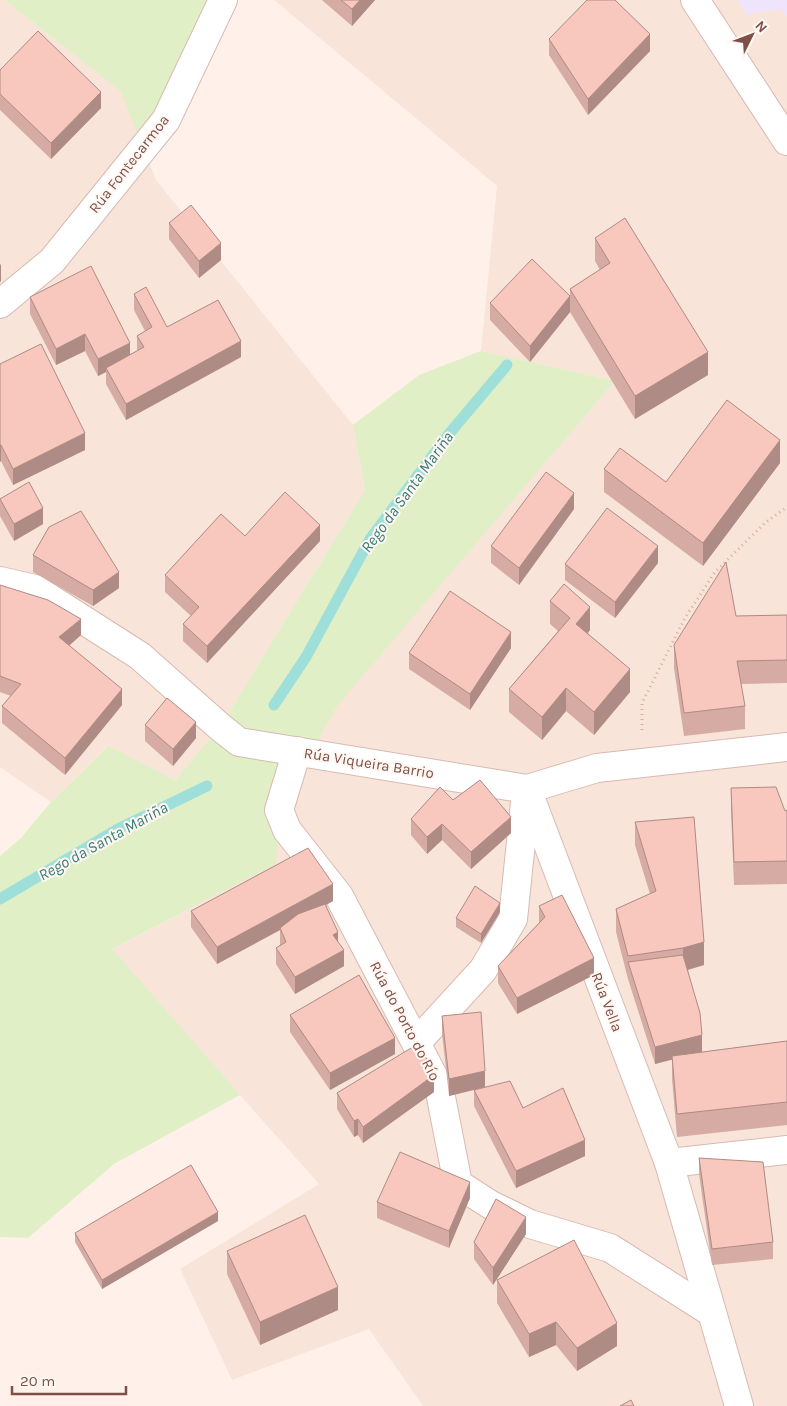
<svg xmlns="http://www.w3.org/2000/svg" width="787" height="1406" font-family="Karla,sans-serif">
<style>
.residential{fill:#f9e4d9}
.education{fill:#eee5fc}
.green{fill:#e0efc5}
.lines{fill:none;stroke-linecap:round;stroke-linejoin:round}
.stream{stroke:#9fdfda;stroke-width:11}
.street-casing{stroke:#d8bab1;stroke-width:30}
.path{stroke:#dea99f;stroke-width:3;stroke-dasharray:1 4;stroke-linecap:butt}
.street{stroke:#fff;stroke-width:28}
.wall{fill:#d5aba3}
.shaded-wall{fill:#ae8b84}
.building{fill:#f8c7bd;stroke:#ae8b84}
.labels{text-anchor:middle;dominant-baseline:central;stroke-width:4;stroke-linejoin:round;paint-order:stroke}
.street-label{font-size:15px;fill:#7e4f48;stroke:#fff7f2}
.water-label{font-size:16px;font-style:italic;fill:#367c77;stroke:#fff7f2}
</style>
<rect width="100%" height="100%" fill="#fff1e9"/>
<g class="residential">
<polygon points="0,0 5,0 121,92 156,180 353,425 365,490 220,727 175,780 107,746 51,802 0,767"/>
<polygon points="274,0 787,0 787,1406 423,1406 369,1329 232,1380 180,1269 319,1184 111,950 275,864 279,810 297,751 615,381 481,351 497,186"/>
</g>
<polygon class="education" points="738,0 787,0 787,16 782,9 746,14"/>
<g class="green">
<polygon points="5,0 223,0 143,149 121,92"/>
<polygon points="481,351 615,381 337,706 279,810 276,864 112,949 240,1095 114,1164 28,1238 0,1237 0,856 21,838 51,802 108,746 175,780 220,727 365,490 353,425 419,375"/>
</g>
<g class="lines">
<g class="stream">
<polyline points="274,705 306,657 370,539 448,435 507,365"/>
<polyline points="0,899 118,829 207,786"/>
</g>
<g class="street-casing">
<g id="street">
<polyline points="695,0 787,141"/>
<polyline points="0,304 52,261 166,120 223,0"/>
<polyline points="0,581 35,589 140,656 220,727 239,742 527,789 597,768 787,747"/>
<polyline points="297,751 279,810 287,830 339,896 439,1087 458,1184 491,1205 530,1224 610,1248 711,1312"/>
<polyline points="527,789 669,1163 739,1406"/>
<polyline points="417,1042 483,970 513,919 526,793"/>
<polyline points="669,1163 787,1150"/>
</g>
</g>
<polyline class="path" points="642,730 642,703 685,618 715,572 766,522 787,507"/>
<use href="#street" class="street"/>
</g>
<g class="wall">
<polygon points="322,0 375,0 352,26"/>
<polygon points="549,39 650,51 588,115 549,55"/>
<polygon points="0,70 101,108 51,159 0,110"/>
<polygon points="169,223 221,260 199,278 169,239"/>
<polygon points="595,238 708,375 635,419 570,312 530,362 490,320 490,303 570,296 570,289 600,270 595,261"/>
<polygon points="134,294 167,327 241,357 126,420 106,384 106,372 98,376 85,351 56,365 30,314 30,297 130,354 137,351 137,336 145,331 134,310"/>
<polygon points="0,364 85,450 13,485 1,461"/>
<polygon points="780,463 703,566 604,492 604,469 666,482"/>
<polygon points="0,499 43,524 14,541 0,516"/>
<polygon points="574,509 519,585 491,563 491,546"/>
<polygon points="245,536 320,541 207,663 183,641 183,624 191,616 165,592 165,575"/>
<polygon points="33,555 119,588 93,606 33,572"/>
<polygon points="658,563 615,618 565,580 565,564"/>
<polygon points="0,585 81,635 69,646 122,705 65,775 2,723 2,706 11,696 0,692"/>
<polygon points="550,601 590,630 588,633 630,692 594,735 566,711 542,740 509,712 509,689 558,631 550,624"/>
<polygon points="787,615 787,683 741,684 745,706 745,729 684,736 674,668 674,645 736,616"/>
<polygon points="511,648 470,710 409,669 409,653"/>
<polygon points="145,725 196,738 173,766 145,741"/>
<polygon points="731,788 785,811 787,810 787,884 734,885 731,811"/>
<polygon points="453,800 511,833 471,869 442,840 427,854 411,835 411,819"/>
<polygon points="635,822 704,965 688,970 702,1052 787,1041 787,1125 677,1137 672,1079 672,1059 655,1064 628,979 616,932 616,909 650,894 635,845"/>
<polygon points="333,901 326,905 338,941 344,966 295,994 276,964 276,948 280,945 280,930 217,964 191,927 191,911"/>
<polygon points="539,906 594,975 517,1014 498,983 498,966 539,923"/>
<polygon points="500,912 481,943 456,927 456,918"/>
<polygon points="290,1015 395,1054 330,1090 290,1032"/>
<polygon points="442,1016 485,1087 523,1108 585,1156 516,1188 474,1106 474,1090 449,1096 442,1033"/>
<polygon points="434,1092 363,1143 358,1135 354,1137 337,1109 337,1093"/>
<polygon points="699,1158 773,1242 773,1259 712,1265 699,1174"/>
<polygon points="470,1198 449,1248 377,1218 377,1202"/>
<polygon points="218,1221 102,1289 75,1242 75,1233"/>
<polygon points="526,1234 493,1285 474,1259 474,1242"/>
<polygon points="227,1251 338,1310 260,1345 227,1274"/>
<polygon points="497,1280 617,1346 577,1371 556,1345 529,1357 497,1303"/>
</g>
<g class="shaded-wall">
<polygon points="360,0 375,0 352,26 352,9"/>
<polygon points="650,34 650,51 588,115 588,99"/>
<polygon points="101,92 101,108 51,159 51,143"/>
<polygon points="221,243 221,260 199,278 199,261"/>
<polygon points="1,264 1,281 0,282 0,265"/>
<polygon points="570,296 570,312 530,362 530,346"/>
<polygon points="85,334 85,351 56,365 56,349"/>
<polygon points="241,341 241,357 126,420 126,404"/>
<polygon points="130,343 130,359 106,368 106,372 98,376 98,359"/>
<polygon points="708,352 708,375 635,419 635,396"/>
<polygon points="85,433 85,450 13,485 13,469"/>
<polygon points="780,440 780,463 703,566 703,543"/>
<polygon points="0,445 1,445 1,461 0,462"/>
<polygon points="574,493 574,509 519,585 519,568"/>
<polygon points="43,508 43,524 14,541 14,524"/>
<polygon points="320,525 320,541 207,663 207,646"/>
<polygon points="658,546 658,563 615,618 615,602"/>
<polygon points="119,572 119,588 93,606 93,590"/>
<polygon points="590,607 590,630 576,647 576,624"/>
<polygon points="81,619 81,635 59,654 59,637"/>
<polygon points="511,632 511,648 470,710 470,694"/>
<polygon points="630,669 630,692 594,735 594,712"/>
<polygon points="566,688 566,711 542,740 542,717"/>
<polygon points="122,689 122,705 65,775 65,758"/>
<polygon points="196,722 196,738 173,766 173,749"/>
<polygon points="511,817 511,833 471,869 471,852"/>
<polygon points="442,824 442,840 427,854 427,837"/>
<polygon points="333,884 333,901 281,929 280,928 280,930 217,964 217,947"/>
<polygon points="500,903 500,912 481,943 481,934"/>
<polygon points="338,932 338,948 333,935"/>
<polygon points="704,942 704,965 683,971 683,948"/>
<polygon points="344,950 344,966 295,994 295,977"/>
<polygon points="594,958 594,975 517,1014 517,998"/>
<polygon points="702,1035 702,1052 655,1064 655,1047"/>
<polygon points="395,1038 395,1054 330,1090 330,1073"/>
<polygon points="485,1071 485,1087 449,1096 449,1079"/>
<polygon points="434,1075 434,1092 363,1143 363,1127"/>
<polygon points="358,1119 358,1135 354,1137 354,1121"/>
<polygon points="585,1140 585,1156 516,1188 516,1171"/>
<polygon points="470,1182 470,1198 449,1248 449,1231"/>
<polygon points="218,1212 218,1221 102,1289 102,1280"/>
<polygon points="526,1217 526,1234 493,1285 493,1268"/>
<polygon points="338,1287 338,1310 260,1345 260,1322"/>
<polygon points="556,1322 556,1345 529,1357 529,1334"/>
<polygon points="617,1323 617,1346 577,1371 577,1348"/>
</g>
<g class="building">
<polygon points="341,0 360,0 352,9"/>
<polygon points="587,0 615,0 650,34 588,99 549,39"/>
<polygon points="38,31 101,92 51,143 0,94 0,70"/>
<polygon points="191,205 221,243 199,261 169,223"/>
<polygon points="625,218 708,352 635,396 570,289 610,263 595,238"/>
<polygon points="532,259 570,296 530,346 490,303"/>
<polygon points="91,266 130,343 98,359 85,334 56,349 30,297"/>
<polygon points="146,287 167,327 218,300 241,341 126,404 106,368 144,347 137,336 152,327 134,294"/>
<polygon points="41,344 85,433 13,469 1,445 0,445 0,364"/>
<polygon points="727,400 780,440 703,543 604,469 620,448 666,482"/>
<polygon points="546,472 574,493 519,568 491,546"/>
<polygon points="29,482 43,508 14,524 0,499"/>
<polygon points="285,492 320,525 207,646 183,624 199,607 165,575 221,514 245,536"/>
<polygon points="607,508 658,546 615,602 565,564"/>
<polygon points="81,511 119,572 93,590 33,555 49,527"/>
<polygon points="726,562 736,616 787,615 787,660 737,661 745,706 684,713 674,645"/>
<polygon points="564,584 590,607 576,624 630,669 594,712 566,688 542,717 509,689 570,618 550,601"/>
<polygon points="0,585 48,600 81,619 59,637 122,689 65,758 2,706 21,684 0,676"/>
<polygon points="450,591 511,632 470,694 409,653"/>
<polygon points="167,698 196,722 173,749 145,725"/>
<polygon points="480,780 511,817 471,852 442,824 427,837 411,819 440,787 453,800"/>
<polygon points="776,787 785,811 787,810 787,861 734,862 731,788"/>
<polygon points="694,817 704,942 683,948 628,956 616,909 656,891 635,822"/>
<polygon points="308,848 333,884 217,947 191,911"/>
<polygon points="475,886 500,903 481,934 456,918"/>
<polygon points="562,895 594,958 517,998 498,966 545,917 539,906"/>
<polygon points="325,904 338,932 333,935 344,950 295,977 276,948 286,942 280,928 298,914"/>
<polygon points="683,955 700,1013 702,1035 655,1047 628,962"/>
<polygon points="359,975 395,1038 330,1073 290,1015"/>
<polygon points="481,1012 485,1071 449,1079 442,1016"/>
<polygon points="787,1041 787,1102 677,1114 672,1056"/>
<polygon points="416,1045 427,1059 434,1075 363,1127 358,1119 354,1121 337,1093"/>
<polygon points="510,1081 523,1108 563,1088 585,1140 516,1171 474,1090"/>
<polygon points="400,1152 470,1182 449,1231 377,1202"/>
<polygon points="699,1158 763,1162 773,1242 712,1249"/>
<polygon points="191,1165 218,1212 102,1280 75,1233"/>
<polygon points="496,1199 526,1217 493,1268 474,1242"/>
<polygon points="305,1215 338,1287 260,1322 227,1251"/>
<polygon points="574,1240 617,1323 577,1348 556,1322 529,1334 497,1280"/>
<polygon points="631,1400 634,1406 620,1406"/>
</g>
<g class="labels">
<g class="street-label">
<text transform="translate(129 164) rotate(-52)">Rúa Fontecarmoa</text>
<text transform="translate(369 763) rotate(9)">Rúa Viqueira Barrio</text>
<text transform="translate(607 1002) rotate(69)">Rúa Vella</text>
<text transform="translate(405 1021) rotate(62)">Rúa do Porto do Río</text>
</g>
<g class="water-label">
<text transform="translate(407 492) rotate(-54)">Rego da Santa Mariña</text>
<text transform="translate(103 841) rotate(-29)">Rego da Santa Mariña</text>
</g>
</g>
<g transform="translate(752 35) rotate(48)" stroke="#fff7f2" stroke-width="4" paint-order="stroke">
<path d="M0-4L9 19L0 12L-9 19Z" fill="#7e4f48"/>
<text y="-8" font-size="14" font-weight="bold" text-anchor="middle" fill="#7e4f48">N</text>
</g>
<path d="M12 1386v8h114v-8" fill="none" stroke="#7e4f48" stroke-width="2.5"/>
<text x="20" y="1386" font-size="15" fill="#7e4f48" stroke="#fff7f2" stroke-width="4" paint-order="stroke">20 m</text>
</svg>
